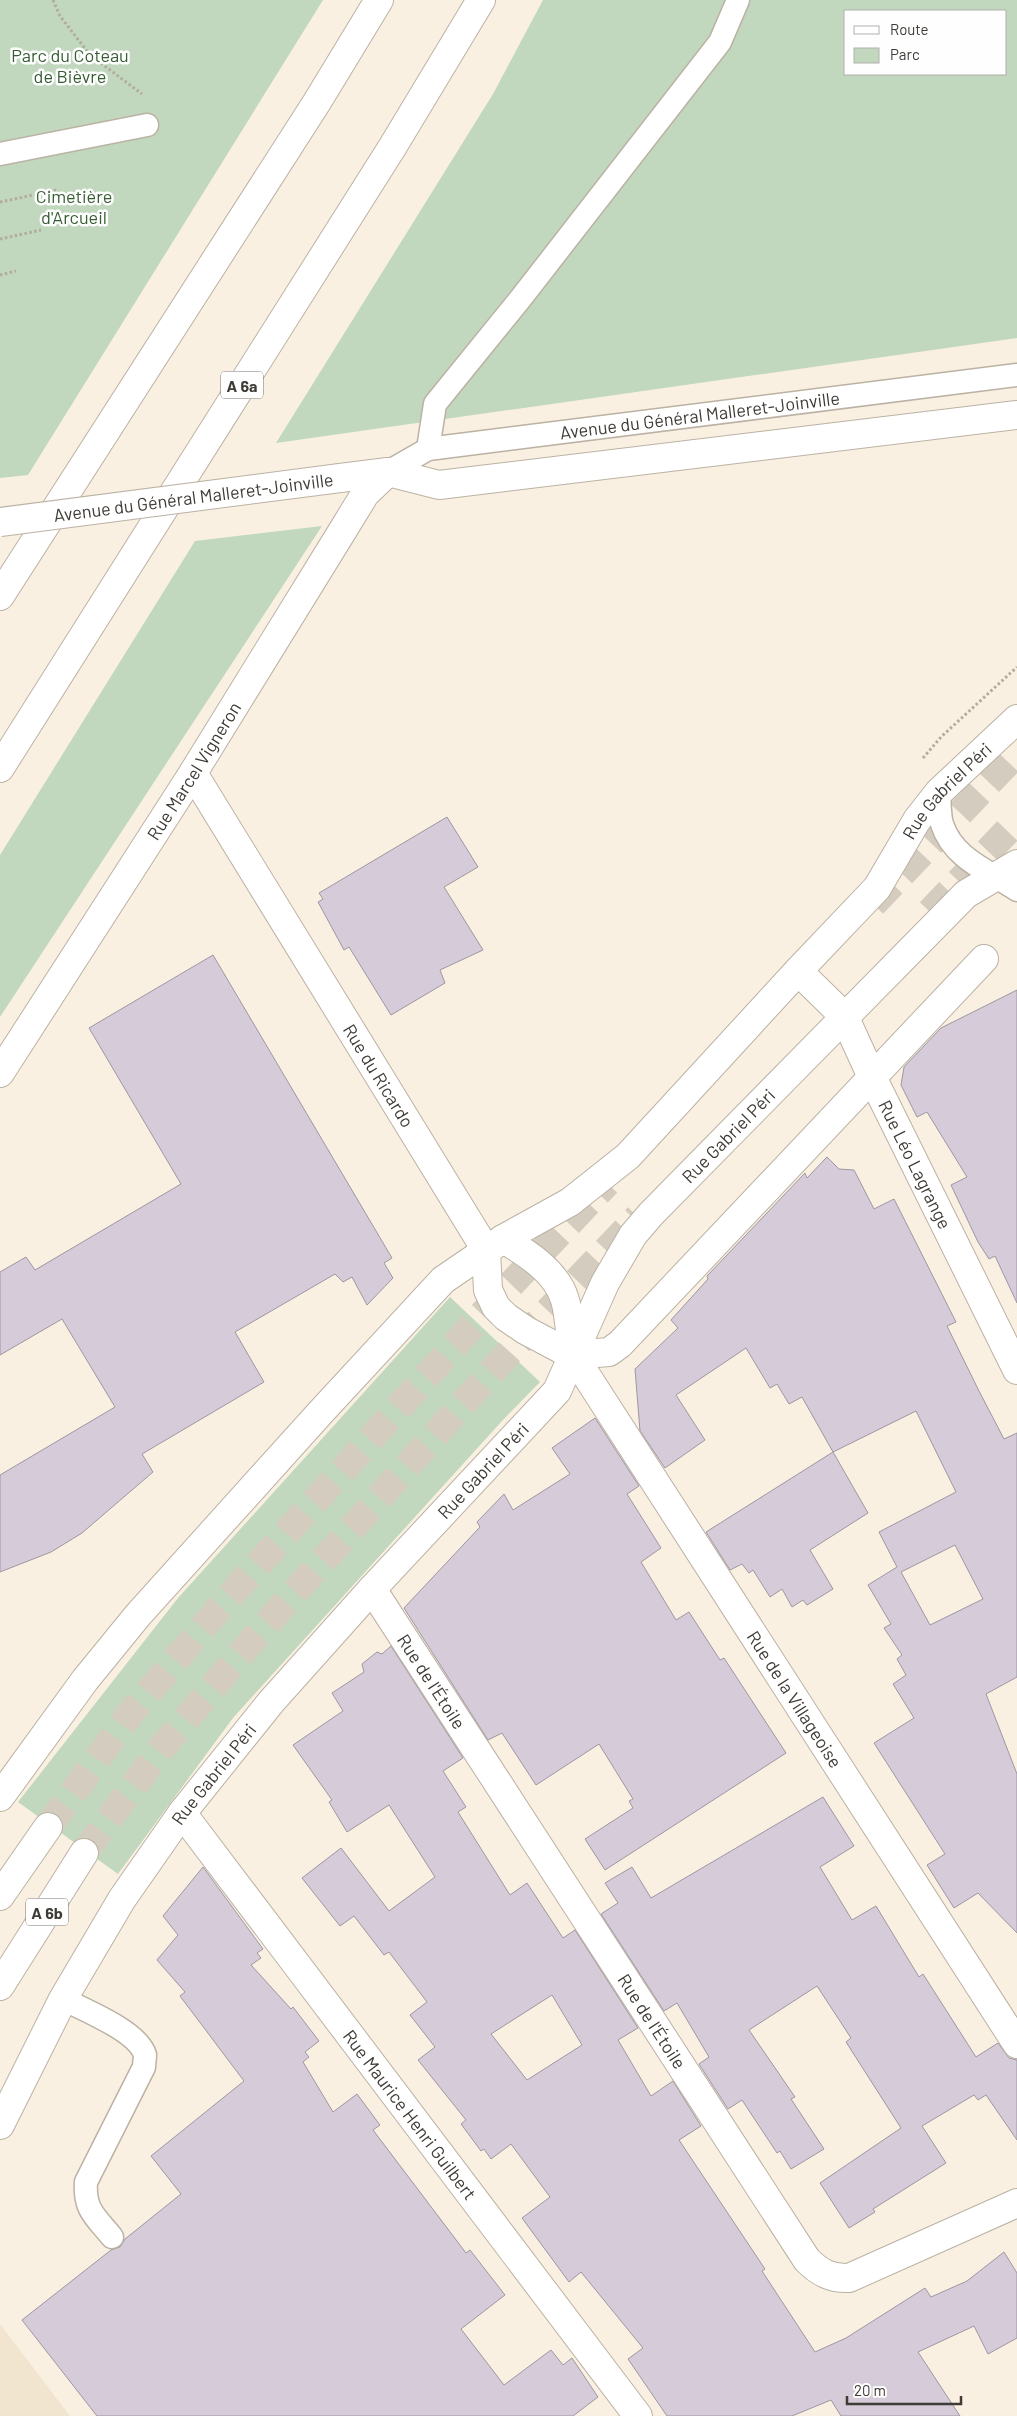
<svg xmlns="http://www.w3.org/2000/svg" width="1017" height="2416" font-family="Barlow,sans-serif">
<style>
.built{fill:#f2e5cf}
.green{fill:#c1d8be;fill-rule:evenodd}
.building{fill:#d5cbd9;stroke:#9f96a3;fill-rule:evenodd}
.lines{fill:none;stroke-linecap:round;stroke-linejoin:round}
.motorway-tunnel{stroke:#d4ccbf;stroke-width:28;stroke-dasharray:28 14;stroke-linecap:butt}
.service-casing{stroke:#bbb2a4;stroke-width:25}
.minor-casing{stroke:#bbb2a4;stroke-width:30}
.secondary-casing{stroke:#bbb2a4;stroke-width:30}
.motorway-casing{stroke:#bbb2a4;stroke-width:30}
.path{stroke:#b2ab9f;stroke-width:3;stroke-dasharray:2.5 2.5;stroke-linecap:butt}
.service{stroke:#fff;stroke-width:22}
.minor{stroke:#fff;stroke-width:28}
.secondary{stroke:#fff;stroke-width:28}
.motorway{stroke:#fff;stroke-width:28}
.secondary-bridge-casing{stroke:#bbb2a4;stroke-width:30;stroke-linecap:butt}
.secondary-bridge{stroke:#fff;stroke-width:28}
.labels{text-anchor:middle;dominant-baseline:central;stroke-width:5;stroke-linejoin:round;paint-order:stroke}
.shield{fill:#fefefe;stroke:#787672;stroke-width:1}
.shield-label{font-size:16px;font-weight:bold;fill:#3f3b36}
.park-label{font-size:18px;fill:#365d32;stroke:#fefefe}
.street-label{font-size:18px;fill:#3f3b36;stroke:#fefefe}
</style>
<rect width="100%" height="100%" fill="#f9f0e1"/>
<polygon class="built" points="0,2324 70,2416 0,2416"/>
<g class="green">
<polygon points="0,0 323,0 28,475 0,478"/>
<path d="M543 0H1017V338L276 443 493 94ZM846 11H1006V74H846Z"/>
<polygon points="322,526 0,1017 0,855 195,541"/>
<polygon points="450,1297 540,1382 501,1422 233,1718 118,1874 18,1802 178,1598"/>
</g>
<g class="building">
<polygon points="447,817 478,867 444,887 483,950 440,970 445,983 391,1015 349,947 344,950 318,902 323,899 319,893"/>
<polygon points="213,955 392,1258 384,1263 393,1278 367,1305 352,1277 343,1282 335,1274 235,1332 264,1382 142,1454 153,1472 82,1533 51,1552 0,1572 0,1475 115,1407 62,1319 0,1355 0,1272 26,1257 35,1270 181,1184 89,1028"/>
<polygon points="1017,990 1017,1303 995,1256 989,1259 978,1242 951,1185 967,1177 927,1112 917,1117 901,1085 904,1067 941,1028"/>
<path d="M827 1157 839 1169 854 1170 874 1209 894 1199 956 1322 947 1326 979 1391 1004 1439 1017 1433V1677L986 1694 1017 1774V1933L978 1893 954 1908 927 1865 945 1854 874 1743 914 1718 893 1684 906 1675 897 1659 902 1655 884 1628 891 1624 868 1585 897 1567 879 1532 956 1492 916 1411 833 1452 802 1397 789 1404 777 1384 770 1388 746 1348 676 1395 705 1440 665 1468 640 1431 635 1369 678 1328 671 1320 708 1279 707 1276 805 1173 807 1178ZM955 1545 983 1599 930 1625 901 1572Z"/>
<polygon points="595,1418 639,1486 627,1494 661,1548 641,1562 676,1620 689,1612 720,1660 724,1658 786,1753 605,1870 585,1839 633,1808 629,1801 633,1799 599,1744 536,1785 502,1733 488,1740 404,1608 480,1527 477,1522 504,1494 513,1510 570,1474 552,1448"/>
<polygon points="833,1452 868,1513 810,1550 833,1589 807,1605 803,1600 792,1607 782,1589 770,1597 753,1570 749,1573 742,1564 730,1570 706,1532"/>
<path d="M391 1646 463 1758 443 1771 466 1807 458 1812 510 1895 527 1883 563 1938 575 1930 638 2028 618 2040 651 2096 673 2081 701 2126 679 2140 765 2269 762 2271 815 2352 846 2338 925 2288 931 2297 967 2281 1004 2252 1017 2273V2338L988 2354 974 2326 918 2352 960 2416H841L831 2400 792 2416H667L628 2359 643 2348 581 2272 569 2282 522 2218 550 2197 511 2144 491 2159 484 2149 481 2151 461 2124 466 2120 418 2060 435 2047 410 2015 427 2002 389 1952 384 1955 354 1916 340 1926 302 1878 341 1848 389 1911 435 1877 389 1805 347 1832 329 1802 332 1800 293 1745 343 1711 332 1693 364 1672 362 1664 377 1652 382 1654ZM552 1995 582 2045 527 2080 491 2034Z"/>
<polygon points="823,1797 854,1846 820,1867 852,1920 876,1906 919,1977 923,1974 976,2057 998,2043 1009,2058 1017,2060 1017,2140 986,2095 978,2100 974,2095 922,2126 946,2163 873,2209 875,2212 849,2228 820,2183 901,2128 846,2042 851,2038 817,1986 749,2030 795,2097 791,2099 824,2149 791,2169 780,2151 777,2153 742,2100 728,2109 699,2064 709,2057 677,2003 664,2011 601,1914 618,1903 605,1883 632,1867 651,1898"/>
<polygon points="203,1867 263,1949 257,1953 261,1958 251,1965 291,2009 293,2007 319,2041 305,2052 309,2057 303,2062 333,2112 357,2094 380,2125 373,2130 466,2253 470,2250 505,2295 461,2329 504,2385 551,2350 563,2365 572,2358 598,2397 573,2416 97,2416 22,2320 111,2250 120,2247 125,2239 181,2194 151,2156 244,2081 180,1996 185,1992 157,1960 178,1935 163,1916"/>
</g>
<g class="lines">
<g class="motorway-tunnel">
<polyline points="873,904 1017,753"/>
<polyline points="930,912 1017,821"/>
<polyline points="48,1827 126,1719 220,1607 478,1319 607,1183"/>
<polyline points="84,1853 160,1750 255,1637 510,1351 638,1217"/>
</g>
<g class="service-casing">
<g id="service">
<polyline points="0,154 147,125"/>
<polyline points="428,449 435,404 521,298 720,42 738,0"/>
<path id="s1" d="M388 472 428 449 1017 375"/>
<path d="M939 792C940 802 939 814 942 824 953 859 989 871 1017 890"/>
<path d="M63 1999C84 2010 138 2031 145 2055 145 2058 144 2064 144 2067L86 2182C84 2210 95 2216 112 2237"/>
</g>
</g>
<g class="minor-casing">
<g id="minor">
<path id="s2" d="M193 773 486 1250 488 1290 496 1307 506 1317 525 1330 572 1355 588 1378 1017 2044"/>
<path id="s3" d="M798 971 844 1016 872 1077 1017 1370"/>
<path id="s4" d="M0 1073 193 773 343 530 365 494 388 472"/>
<path d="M503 1239C527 1253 557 1272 565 1300 570 1317 570 1337 572 1355"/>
<polyline points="572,1355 609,1352 620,1344 984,959"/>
<path id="s5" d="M372 1589 807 2260C819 2272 831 2279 849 2278L1017 2203"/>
<path id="s6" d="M182 1813 638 2416"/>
</g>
</g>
<g class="secondary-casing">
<g id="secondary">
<polyline points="340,478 388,472 439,485 1017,415"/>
<path id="s7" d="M0 1797 85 1680 138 1615 320 1413 443 1280 503 1239 570 1202 628 1156 798 971 877 888 917 820 939 792 1017 719"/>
<path id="s8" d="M0 2125 63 1999 122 1899 182 1813 271 1702 372 1589 557 1391 605 1283 633 1235 651 1214 966 894 1017 864"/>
</g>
</g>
<g class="motorway-casing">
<g id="motorway">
<polyline points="0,596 317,102 379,0"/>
<polyline points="0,768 393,146 481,0"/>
<polyline points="0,1896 48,1827"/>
<polyline points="0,1986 84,1853"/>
</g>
</g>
<g class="path">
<polyline points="53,0 60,16 90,55 142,94"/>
<polyline points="0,202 57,190"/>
<polyline points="0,239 41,230"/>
<polyline points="0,275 16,271"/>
<polyline points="923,758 941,737 1017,667"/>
</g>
<use href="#service" class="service"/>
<use href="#minor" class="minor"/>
<use href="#secondary" class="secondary"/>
<use href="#motorway" class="motorway"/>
<g class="secondary-bridge-casing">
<g id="secondary-bridge">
<path id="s9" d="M0 522 340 478"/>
</g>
</g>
<use href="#secondary-bridge" class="secondary-bridge"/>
</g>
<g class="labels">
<g class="shield">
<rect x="221" y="371.5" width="42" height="27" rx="4"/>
<rect x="26" y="1898.5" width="42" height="27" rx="4"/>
</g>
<g class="shield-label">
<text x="242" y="385">A 6a</text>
<text x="47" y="1912">A 6b</text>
</g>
<g class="park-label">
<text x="70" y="55">Parc du Coteau<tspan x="70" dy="21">de Bièvre</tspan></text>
<text x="74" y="196">Cimetière<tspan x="74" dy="21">d'Arcueil</tspan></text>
</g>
<g class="street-label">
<text stroke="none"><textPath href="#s1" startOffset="320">Avenue du Général Malleret-Joinville</textPath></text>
<text stroke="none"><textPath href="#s9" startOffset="195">Avenue du Général Malleret-Joinville</textPath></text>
<text stroke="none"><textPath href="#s4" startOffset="359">Rue Marcel Vigneron</textPath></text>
<text stroke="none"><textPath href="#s7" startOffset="1391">Rue Gabriel Péri</textPath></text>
<text stroke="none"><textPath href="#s2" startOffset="355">Rue du Ricardo</textPath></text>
<text stroke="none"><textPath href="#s8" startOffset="1238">Rue Gabriel Péri</textPath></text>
<text stroke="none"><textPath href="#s3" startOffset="229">Rue Léo Lagrange</textPath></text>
<text stroke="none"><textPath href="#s8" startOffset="818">Rue Gabriel Péri</textPath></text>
<text stroke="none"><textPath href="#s5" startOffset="110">Rue de l'Étoile</textPath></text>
<text stroke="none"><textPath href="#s2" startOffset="1119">Rue de la Villageoise</textPath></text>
<text stroke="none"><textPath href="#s8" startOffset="412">Rue Gabriel Péri</textPath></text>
<text stroke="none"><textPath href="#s5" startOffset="515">Rue de l'Étoile</textPath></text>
<text stroke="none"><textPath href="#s6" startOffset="378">Rue Maurice Henri Guilbert</textPath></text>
</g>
</g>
<rect x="844" y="10" width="162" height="65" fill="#fefefe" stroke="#b2b0ae"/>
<rect x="854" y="26" width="25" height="8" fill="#ffffff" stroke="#b2b0ae"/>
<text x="890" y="35" font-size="15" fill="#3f3b36">Route</text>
<rect x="854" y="48" width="25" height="15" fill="#c1d8be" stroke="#b2b0ae"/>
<text x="890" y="60" font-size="15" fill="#3f3b36">Parc</text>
<path d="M847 2396v8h114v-8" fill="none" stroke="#3f3b36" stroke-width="2.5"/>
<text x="854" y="2396" font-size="15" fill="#3f3b36" stroke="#fefefe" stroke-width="4" paint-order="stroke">20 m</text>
</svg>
